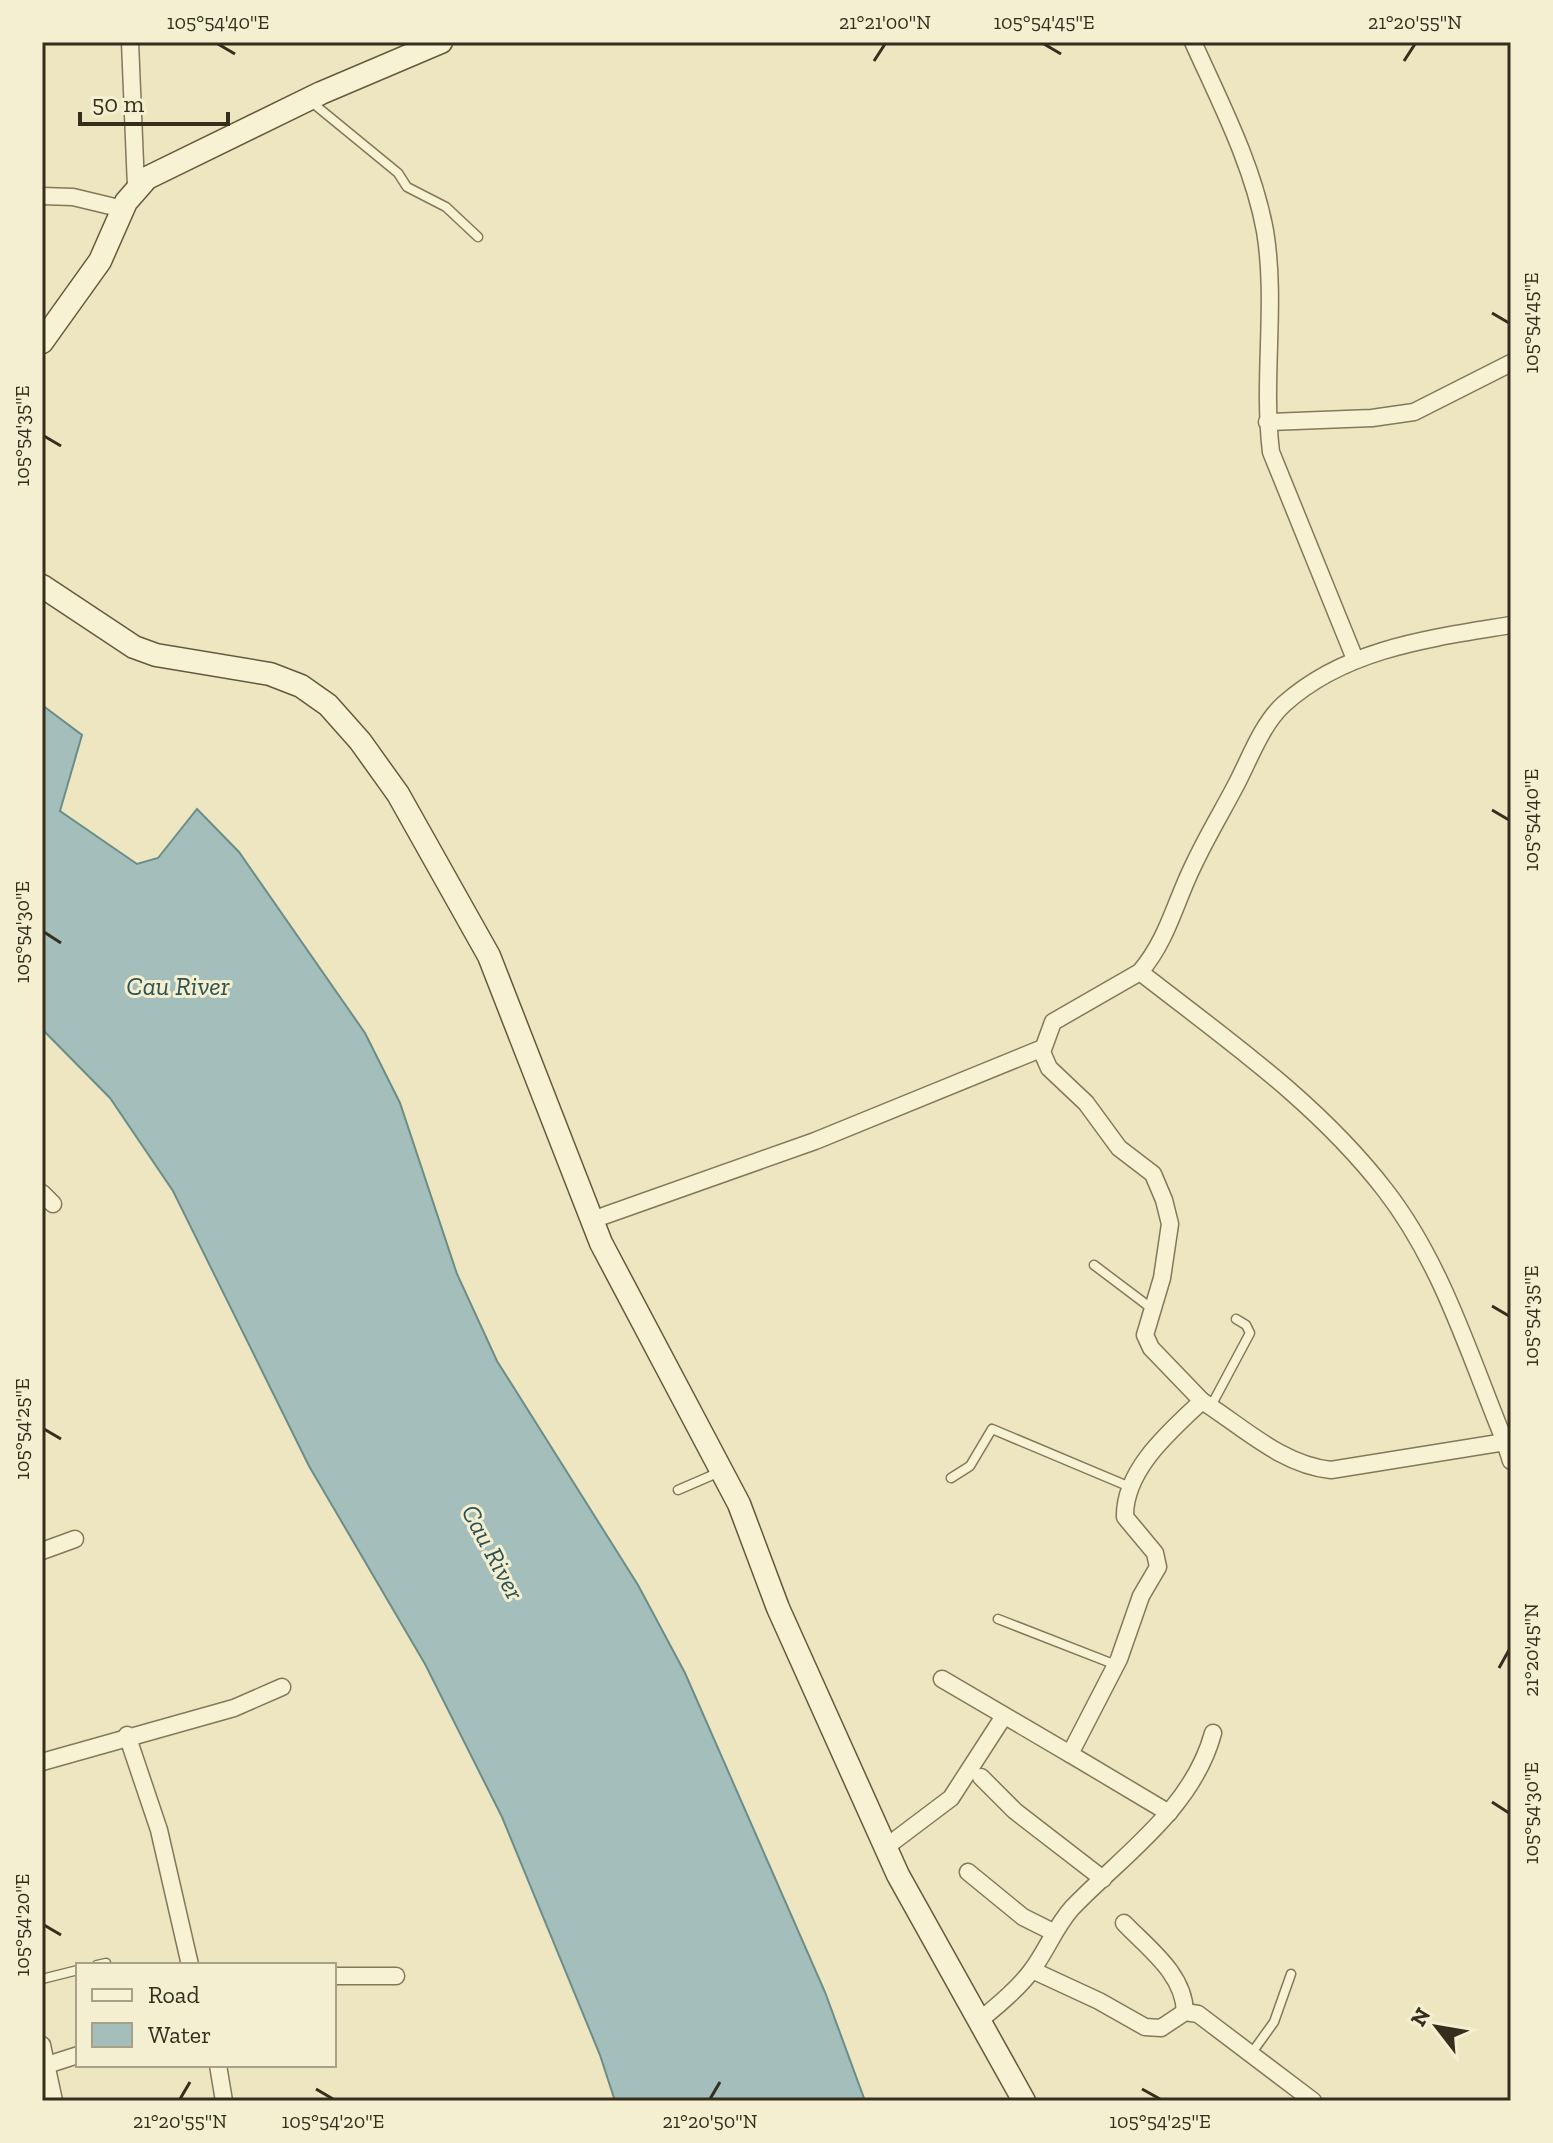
<svg xmlns="http://www.w3.org/2000/svg" width="1553" height="2143" font-family="'Zilla Slab',serif">
<style>
.water{fill:#a4bfbb;stroke:#6b8d89;stroke-width:2}
.lines{fill:none;stroke-linecap:round;stroke-linejoin:round}
.lane-casing{stroke:#867759;stroke-width:11}
.street-casing{stroke:#867759;stroke-width:19}
.secondary-casing{stroke:#67583d;stroke-width:25}
.lane{stroke:#f8f2d4;stroke-width:8}
.street{stroke:#f8f2d4;stroke-width:16}
.secondary{stroke:#f8f2d4;stroke-width:22}
.ticks{fill:none;stroke:#362d1d;stroke-width:3}
.labels{text-anchor:middle;dominant-baseline:central;stroke-width:6;stroke-linejoin:round;paint-order:stroke}
.water-label{font-size:26px;font-style:italic;fill:#2d5255;stroke:#f4efd1}
.neatline{fill:none;stroke:#362d1d;stroke-width:3}
.ticks-label{font-size:20px;text-anchor:middle;fill:#362d1d}
</style>
<rect width="100%" height="100%" fill="#ede6c1"/>
<polygon class="water" points="42,705 82,735 60,811 137,864 158,858 197,809 239,852 365,1033 400,1103 457,1274 497,1361 638,1585 685,1673 825,1992 865,2101 615,2101 600,2055 502,1817 425,1664 309,1466 173,1191 110,1098 42,1029"/>
<g class="lines">
<g class="lane-casing">
<g id="lane">
<polyline points="309,100 398,173 407,187 446,207 478,237"/>
<polyline points="1094,1265 1151,1308"/>
<polyline points="1211,1406 1250,1333 1246,1325 1236,1319"/>
<polyline points="951,1478 970,1466 992,1429 1130,1487"/>
<polyline points="678,1490 722,1471"/>
<polyline points="998,1619 1116,1665"/>
<polyline points="97,1965 106,1963"/>
<polyline points="42,1979 78,1970"/>
<polyline points="1251,2054 1274,2022 1291,1974"/>
</g>
</g>
<g class="street-casing">
<g id="street">
<polyline points="130,42 136,187"/>
<path d="M1193 42C1220 102 1253 165 1265 231 1277 303 1262 379 1271 452L1355 659"/>
<polyline points="42,196 73,197 123,209"/>
<polyline points="1267,422 1372,418 1414,412 1511,363"/>
<path d="M1140 972C1227 1040 1317 1102 1385 1190 1442 1263 1470 1357 1505 1442"/>
<polyline points="42,1193 53,1204"/>
<polyline points="592,1220 815,1141 1043,1048"/>
<path d="M1202 1401 1151 1348 1145 1335 1162 1278 1170 1224 1164 1200 1153 1174 1119 1148 1086 1103 1049 1068 1042 1052 1053 1022 1140 972C1168 939 1175 902 1194 864 1207 836 1223 810 1237 783 1250 758 1262 724 1284 704 1346 648 1432 638 1511 625"/>
<polyline points="42,1551 75,1539"/>
<polyline points="942,1679 1070,1754"/>
<polyline points="127,1735 159,1830 190,1965"/>
<polyline points="42,1762 234,1708 282,1687"/>
<polyline points="981,1777 1015,1811 1103,1879"/>
<path d="M1169 1813 1070 1754 1119 1659 1141 1596 1158 1567 1155 1553 1125 1517C1124 1470 1170 1431 1202 1401 1243 1427 1282 1465 1331 1470L1505 1442 1511 1461"/>
<polyline points="886,1847 951,1798 1004,1716"/>
<polyline points="968,1872 1023,1917 1053,1932"/>
<path d="M1124 1923C1149 1949 1184 1974 1185 2012"/>
<polyline points="1032,1970 1099,2001 1145,2027 1161,2028 1185,2012 1198,2014 1313,2101"/>
<polyline points="334,1976 396,1976"/>
<path d="M979 2021C997 2006 1018 1989 1032 1970 1047 1950 1055 1927 1072 1908 1123 1855 1193 1808 1213 1733"/>
<polyline points="42,2045 54,2101"/>
<polyline points="47,2065 78,2055"/>
<polyline points="218,2065 224,2101"/>
</g>
</g>
<g class="secondary-casing">
<g id="secondary">
<polyline points="42,342 100,261 126,202 147,178 321,93 441,42"/>
<polyline points="42,586 134,647 156,655 270,674 301,686 328,705 360,741 398,794 489,956 601,1243 739,1504 778,1608 898,1875 1024,2101"/>
</g>
</g>
<use href="#lane" class="lane"/>
<use href="#street" class="street"/>
<use href="#secondary" class="secondary"/>
</g>
<path class="ticks" d="M218 44 235 54M1044 44 1061 54M874 61 885 44M1404 61 1415 44M1492 313 1509 323M44 436 61 446M1492 810 1509 820M44 932 61 943M1492 1306 1509 1316M44 1429 61 1439M1499 1668 1509 1650M1492 1802 1509 1813M44 1925 61 1935M316 2089 333 2099M1142 2089 1160 2099M180 2099 190 2082M710 2099 720 2082"/>
<g class="labels">
<g class="water-label">
<text x="178" y="986">Cau River</text>
<text transform="translate(493 1552) rotate(62)">Cau River</text>
</g>
</g>
<rect width="1553" height="2143" fill="none" stroke="#f4efd1" stroke-width="88"/>
<rect x="76" y="1963" width="260" height="104" fill="#f4efd1" stroke="#a8a189" stroke-width="2"/>
<rect x="92" y="1989" width="40" height="12" fill="#f8f2d4" stroke="#a8a189" stroke-width="2"/>
<text x="148" y="2003" font-size="24" fill="#362d1d">Road</text>
<rect x="92" y="2023" width="40" height="24" fill="#a4bfbb" stroke="#a8a189" stroke-width="2"/>
<text x="148" y="2043" font-size="24" fill="#362d1d">Water</text>
<g transform="translate(1437 2027) rotate(301)" stroke="#f4efd1" stroke-width="6" paint-order="stroke">
<path d="M0-6L14 30L0 20L-14 30Z" fill="#362d1d"/>
<text y="-12" font-size="22" font-weight="bold" text-anchor="middle" fill="#362d1d">N</text>
</g>
<path d="M80 112v12h148v-12" fill="none" stroke="#362d1d" stroke-width="4"/>
<text x="92" y="112" font-size="24" fill="#362d1d" stroke="#f4efd1" stroke-width="6" paint-order="stroke">50 m</text>
<rect x="44" y="44" width="1465" height="2055" class="neatline"/>
<g class="ticks-label">
<text x="218" y="29">105°54'40"E</text>
<text x="885" y="29">21°21'00"N</text>
<text x="1044" y="29">105°54'45"E</text>
<text x="1415" y="29">21°20'55"N</text>
<text transform="translate(1531 323) rotate(-90)" y="7">105°54'45"E</text>
<text transform="translate(22 436) rotate(-90)" y="7">105°54'35"E</text>
<text transform="translate(1531 820) rotate(-90)" y="7">105°54'40"E</text>
<text transform="translate(22 932) rotate(-90)" y="7">105°54'30"E</text>
<text transform="translate(1531 1316) rotate(-90)" y="7">105°54'35"E</text>
<text transform="translate(22 1429) rotate(-90)" y="7">105°54'25"E</text>
<text transform="translate(1531 1650) rotate(-90)" y="7">21°20'45"N</text>
<text transform="translate(1531 1813) rotate(-90)" y="7">105°54'30"E</text>
<text transform="translate(22 1925) rotate(-90)" y="7">105°54'20"E</text>
<text x="180" y="2128">21°20'55"N</text>
<text x="333" y="2128">105°54'20"E</text>
<text x="710" y="2128">21°20'50"N</text>
<text x="1160" y="2128">105°54'25"E</text>
</g>
</svg>
